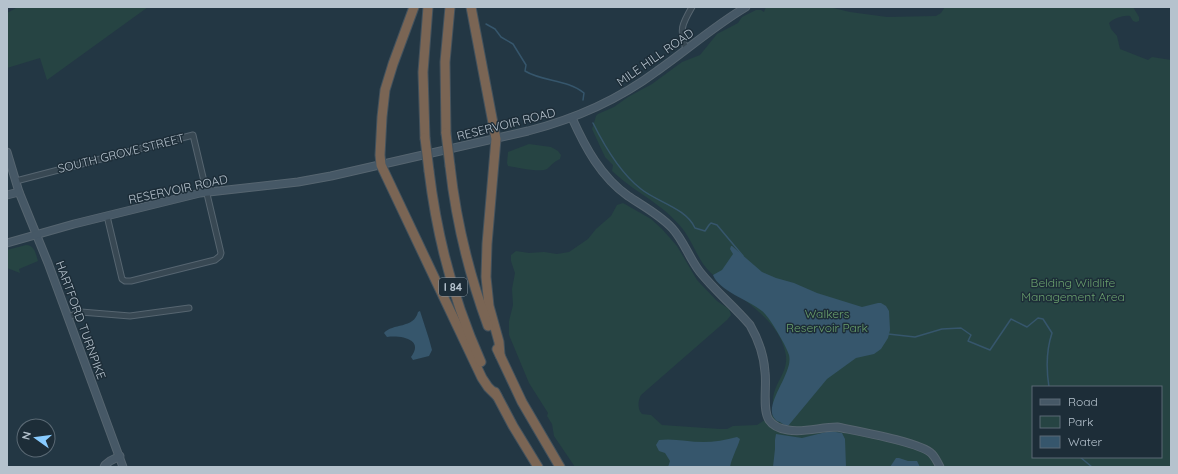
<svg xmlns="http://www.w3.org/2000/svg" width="1178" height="474" font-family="Quicksand,sans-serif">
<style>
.green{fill:#264443;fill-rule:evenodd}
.water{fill:#36566c}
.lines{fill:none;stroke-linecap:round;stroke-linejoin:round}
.stream{stroke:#36566c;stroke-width:1.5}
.street-casing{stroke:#566570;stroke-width:7}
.secondary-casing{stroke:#566570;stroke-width:9}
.highway-casing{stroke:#43525d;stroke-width:11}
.street{stroke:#384853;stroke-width:5}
.secondary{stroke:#465866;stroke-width:7}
.highway{stroke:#7a6554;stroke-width:9}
.highway-bridge-casing{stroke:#43525d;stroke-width:11;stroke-linecap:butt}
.highway-bridge{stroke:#7a6554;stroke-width:9}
.labels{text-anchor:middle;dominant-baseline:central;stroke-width:3;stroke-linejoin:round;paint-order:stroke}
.shield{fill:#1d2d38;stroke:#8795a0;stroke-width:1}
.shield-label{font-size:11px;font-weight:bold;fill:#b5c2cd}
.street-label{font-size:12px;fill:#b5c2cd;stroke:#1d2d38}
.park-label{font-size:12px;fill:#6aa06d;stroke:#1d2d38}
</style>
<rect width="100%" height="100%" fill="#233744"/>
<g class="green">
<polygon points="18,7 148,7 47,80 40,58 7,68 7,13"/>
<path d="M766 7H829L850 12 887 17 936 16 941 13 945 7H1133L1139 17V21L1136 22 1133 21 1130 16C1124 15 1114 18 1109 23L1111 29 1117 36 1120 49 1148 60 1152 57 1171 60V467H575L554 436 552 424 547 416 548 413 529 383 509 335V321L513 305 512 289 515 273 511 261V255L516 251 529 253 544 252 557 254 569 252 588 239 596 229 611 216 617 205 623 203 651 219 662 229 677 246 697 280 717 301 729 309 731 315 727 320 641 395C638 400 637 409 642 414L651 415 662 425 720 429H727L733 426 757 425 774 414C773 407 772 401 774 393 778 378 790 369 785 351 777 316 735 296 711 273 697 260 694 243 682 228 668 211 651 200 633 188 626 183 619 177 612 171L613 165 605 157 592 129 596 116 598 114 614 107 628 97 652 84 682 62 700 55 717 34 738 23 742 17 756 10H761L764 12ZM1033 387H1161V457H1033Z"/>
<path d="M529 144 551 147 558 151 561 155 560 159C553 162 552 165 547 169 540 173 516 167 508 166L507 163 508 152Z"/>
<path d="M26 245C35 245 36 255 38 261L19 269 20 273 7 268V250Z"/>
</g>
<g class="water">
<path d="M731 246H732L762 272 776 278 794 283 817 293 862 307 878 303H881L886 306 889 311 890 330 888 338 881 349 874 354 856 358 827 379 788 426C784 425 783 424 780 422 778 421 776 421 775 419 762 405 794 373 789 355 787 347 769 316 762 311 749 300 719 291 713 275L722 270 733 254 730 249Z"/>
<path d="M420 311 429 339 432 350 429 356 413 360 411 357C425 339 400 335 387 337L384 333C392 323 414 329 418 312Z"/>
<polygon points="830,431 842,433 845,439 846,467 773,467 775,449 775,440 776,434 802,438"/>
<path d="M737 437 740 439C737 449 732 457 730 467H668L670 461 665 453 659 451 656 445 659 440C674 438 688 442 703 442 714 442 726 440 737 437Z"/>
<polygon points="896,458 899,458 908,461 917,461 920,467 890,467"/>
</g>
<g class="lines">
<g class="stream">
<path d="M486 24 495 29 501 37 513 44 526 65 525 71C543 82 567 79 584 93L583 100"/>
<path d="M593 123C605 147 620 173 641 189 657 202 686 208 695 228L705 231 709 225 711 223 717 225 743 256"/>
<path d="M888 334 915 337 942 329 961 328 971 335 968 341 990 350 1011 319 1027 327 1038 318 1043 319 1052 333C1046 351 1046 368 1049 387"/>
<polyline points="1080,457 1092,467"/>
</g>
<g class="street-casing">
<g id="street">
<path d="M686 49C679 30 682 24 692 7"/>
<polyline points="16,181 193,135 221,253 220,256 215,260 131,281 125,281 122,279 107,216"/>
<polyline points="68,317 81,312 130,316 189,308"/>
</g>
</g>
<g class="secondary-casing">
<g id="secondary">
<path d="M572 118C585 147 601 177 628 196 643 206 660 215 672 228 684 241 689 258 700 272 715 291 734 306 750 325 758 339 764 355 765 372 767 385 762 409 769 420 773 426 781 429 788 430 804 433 821 427 837 427 856 431 921 442 932 454 935 457 938 463 940 467"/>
<polyline points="7,152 19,192 48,263 123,467"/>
<polyline points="7,195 19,192"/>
<path d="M7 243 74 224 200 193 298 182 331 176 528 131C575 119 618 100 657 71 687 50 714 26 746 7"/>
<polyline points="104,467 105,465 110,461 120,456"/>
</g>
</g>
<g class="highway-casing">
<g id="highway">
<polyline points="414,7 393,64 385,90 382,117 380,155 381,165 482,378 488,387 497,396"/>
<polyline points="471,7 496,139 487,244 486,277 489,306 499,342 500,355"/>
<polyline points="446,133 445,62 450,7"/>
<polyline points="425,138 423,72 428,7"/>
<path d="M450 166C456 221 469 274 488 326"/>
<path d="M429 171C437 237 454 302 481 362"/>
<polyline points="497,349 522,402 560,467"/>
<polyline points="495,392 513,426 538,467"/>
</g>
</g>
<use href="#street" class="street"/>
<use href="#secondary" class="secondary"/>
<use href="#highway" class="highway"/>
<g class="highway-bridge-casing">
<g id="highway-bridge">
<polyline points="446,133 450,166"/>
<polyline points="425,138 429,171"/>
</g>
</g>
<use href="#highway-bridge" class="highway-bridge"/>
</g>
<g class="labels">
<rect class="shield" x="439" y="278" width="28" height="18" rx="3"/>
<g class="shield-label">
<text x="453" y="287">I 84</text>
</g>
<g class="street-label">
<text transform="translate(655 57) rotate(-35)">MILE HILL ROAD</text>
<text transform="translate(506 124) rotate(-14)">RESERVOIR ROAD</text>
<text transform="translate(121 153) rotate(-14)">SOUTH GROVE STREET</text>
<text transform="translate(178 189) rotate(-12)">RESERVOIR ROAD</text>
<text transform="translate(81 320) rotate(70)">HARTFORD TURNPIKE</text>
</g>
<g class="park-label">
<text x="1073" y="282">Belding Wildlife<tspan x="1073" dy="14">Management Area</tspan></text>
<text x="827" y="313">Walkers<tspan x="827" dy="14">Reservoir Park</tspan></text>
</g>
</g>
<rect width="1178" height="474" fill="none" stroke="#b5c2cd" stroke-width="16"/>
<rect x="1032" y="386" width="130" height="72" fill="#1d2d38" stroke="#5a6974"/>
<rect x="1040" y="399" width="20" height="6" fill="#465866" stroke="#5a6974"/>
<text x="1068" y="406" font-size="12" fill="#b5c2cd">Road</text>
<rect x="1040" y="416" width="20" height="12" fill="#264443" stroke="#5a6974"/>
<text x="1068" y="426" font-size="12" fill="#b5c2cd">Park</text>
<rect x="1040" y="436" width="20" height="12" fill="#36566c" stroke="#5a6974"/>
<text x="1068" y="446" font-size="12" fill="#b5c2cd">Water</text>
<g transform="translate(36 438) rotate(284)"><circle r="19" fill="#1d2d38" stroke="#5a6974"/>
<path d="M0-3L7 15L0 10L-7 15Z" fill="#88cbff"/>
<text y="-6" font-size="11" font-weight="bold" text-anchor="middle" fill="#b5c2cd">N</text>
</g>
</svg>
